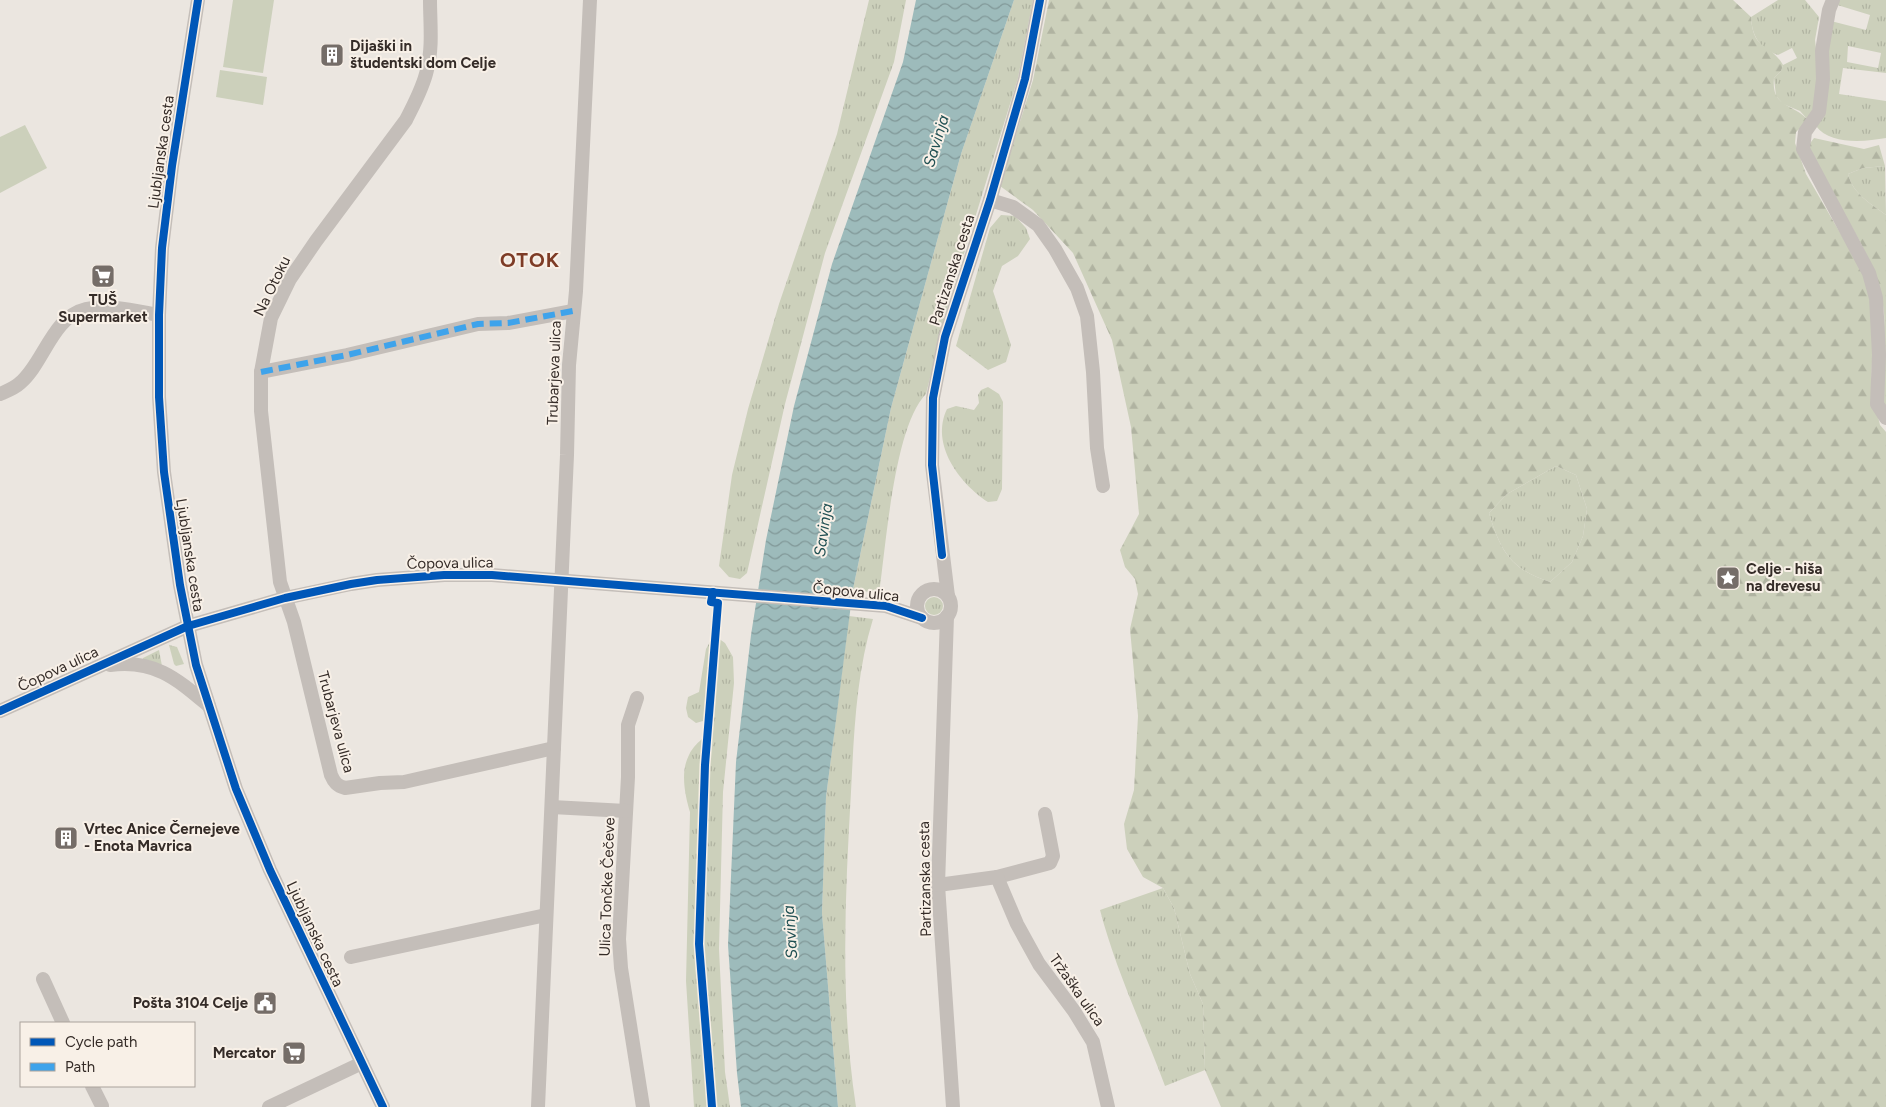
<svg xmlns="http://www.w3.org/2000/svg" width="1886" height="1107" font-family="Figtree,sans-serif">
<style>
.grass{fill:url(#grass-tufts);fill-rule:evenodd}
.forest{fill:url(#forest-firs);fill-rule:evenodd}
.pitch{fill:#ccd0bb}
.water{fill:url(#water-waves)}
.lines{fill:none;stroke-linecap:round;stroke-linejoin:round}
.minor{stroke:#c4beb9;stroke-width:14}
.quiet{stroke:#3ea3eb;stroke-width:6;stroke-dasharray:12 6;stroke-linecap:butt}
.cycleway-casing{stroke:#f8f0e7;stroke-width:11}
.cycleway{stroke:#0057b8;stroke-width:8}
.labels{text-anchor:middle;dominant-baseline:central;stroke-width:4;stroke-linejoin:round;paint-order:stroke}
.poi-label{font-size:15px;font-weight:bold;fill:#352c28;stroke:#f8f0e7;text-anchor:start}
.street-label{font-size:15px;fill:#352c28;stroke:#f8f0e7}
.water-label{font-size:16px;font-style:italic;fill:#205053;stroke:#f8f0e7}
.district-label{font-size:20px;font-weight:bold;letter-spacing:1px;fill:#7e3c26;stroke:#f8f0e7}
</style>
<defs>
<pattern id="grass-tufts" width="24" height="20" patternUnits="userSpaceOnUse" patternTransform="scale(1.25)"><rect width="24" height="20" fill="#ccd0bb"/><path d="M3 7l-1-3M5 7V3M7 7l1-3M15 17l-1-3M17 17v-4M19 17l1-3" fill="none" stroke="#b0b3a1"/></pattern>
<pattern id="forest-firs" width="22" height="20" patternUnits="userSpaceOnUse" patternTransform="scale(1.25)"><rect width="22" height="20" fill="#ccd0bb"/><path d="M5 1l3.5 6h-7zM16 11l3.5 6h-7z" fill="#b0b3a1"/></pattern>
<pattern id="water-waves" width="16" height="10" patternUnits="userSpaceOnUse" patternTransform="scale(1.25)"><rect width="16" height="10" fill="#9dbbbb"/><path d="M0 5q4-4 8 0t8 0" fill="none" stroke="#819898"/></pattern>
</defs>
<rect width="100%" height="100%" fill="#ebe6e0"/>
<g class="grass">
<polygon points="869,0 906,0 894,62 825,253 785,404 747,573 740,579 729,577 719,566 732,475 748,409 779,304 837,134"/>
<path d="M1014 0H1033L1018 78 947 309 926 394C894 426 886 546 879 594L853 589 891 408 961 154Z"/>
<path d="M1778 0H1805L1819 17 1815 40 1817 57 1816 102 1808 120 1800 111 1783 104 1776 96 1774 78 1781 71 1783 65 1797 58 1792 48 1778 55C1759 48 1752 36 1751 17Z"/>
<path d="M1835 0H1886V73L1843 68 1839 94 1886 101V138C1864 142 1830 145 1816 126L1827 20 1866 30 1870 15 1834 4ZM1848 46 1881 53 1878 68 1847 62Z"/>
<path d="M1885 166 1886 215C1870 203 1853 194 1848 174L1863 168Z"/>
<polygon points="1001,215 1015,216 1026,228 1030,239 1018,256 1002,266 993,291 1011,345 1006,362 988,370 956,346 990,228"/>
<path d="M988 387 999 394 1003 402 1002 489 997 501 988 502C959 483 930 444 947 409L956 406 974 410 979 403 978 395 981 390Z"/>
<path d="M1556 466 1576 475 1587 509 1583 536 1572 562 1550 582C1511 570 1500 550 1489 513L1507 494Z"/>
<circle cx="934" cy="606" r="9"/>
<path d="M849 616 873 619C856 674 854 734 851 792 845 896 840 1003 856 1107H838L822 913 826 797Z"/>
<path d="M718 638 725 643 733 657 734 683 723 792 719 949 725 1072 730 1107H694L686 981 690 812C685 795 680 772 689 755 698 737 710 740 712 717L706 712 703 721 696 723 688 717 686 708 688 697 699 692 706 649 711 640Z"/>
<polygon points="169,645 177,647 184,664 176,666 174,664"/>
<polygon points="159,650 162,666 143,661 143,658"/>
<path d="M1163 888 1174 908 1190 974 1203 1004 1205 1070 1165 1086C1143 1027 1116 971 1100 910Z"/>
</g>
<g class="forest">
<path d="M1049 0H1733L1751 17C1753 52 1770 42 1783 65L1781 71 1774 78C1771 108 1793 103 1808 120L1796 132 1795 143 1806 174 1868 281 1873 335 1871 388 1880 425 1886 432V1107H1221L1205 1070 1203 1004 1190 974 1174 908 1163 888 1143 877 1127 849 1124 824 1134 790 1138 716 1130 629 1138 594 1135 579 1125 567 1120 550 1139 514 1131 427 1112 340 1073 253 1033 210 1000 186 1033 80ZM1556 466 1576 475 1587 509 1583 536 1572 562 1550 582C1511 570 1500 550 1489 513L1507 494Z"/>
<path d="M1814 138 1864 149 1879 145 1885 166 1863 168 1848 174C1853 194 1870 203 1886 215V408C1874 389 1886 337 1884 313 1880 269 1854 232 1833 194 1824 179 1816 162 1808 146Z"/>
</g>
<g class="pitch">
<polygon points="233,0 274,0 263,73 223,67"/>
<polygon points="220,70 267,77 263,105 216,97"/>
<polygon points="25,125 47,168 0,193 0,137"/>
</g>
<polygon class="water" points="916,0 1014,0 961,154 891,408 853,589 826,797 822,913 838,1107 741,1107 737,1073 728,945 736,762 751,635 766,540 794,406 832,264 903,62"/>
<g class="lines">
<g class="minor">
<polyline points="198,0 172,166 162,248 159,315 159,397 164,472 180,585 196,665 236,789 270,870 383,1107"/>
<path d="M430 0C430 23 433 47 427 70 423 88 414 104 406 120L316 241 290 279 271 318 261 372V411L280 582 294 622 331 775C334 782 337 786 345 788L380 783 404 782 554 748"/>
<polyline points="1833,0 1829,10 1822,51 1823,79 1819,112 1805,132 1803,149 1869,273 1876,298 1879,355 1877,404 1886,418"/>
<polyline points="990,200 1013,207 1038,225 1055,249 1077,288 1087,316 1093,372 1097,448 1103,486"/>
<polyline points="261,372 347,355 478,324 508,323 573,311"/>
<path d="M0 394C7 391 15 388 20 383 44 363 52 317 86 309 109 304 136 311 159 315"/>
<circle cx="934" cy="606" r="17"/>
<polyline points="948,596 932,465 933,398 945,337 990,200 1025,79 1040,0"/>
<polyline points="947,616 938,885 953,1107"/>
<path d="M110 665C155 659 177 679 209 706"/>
<polyline points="637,698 628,725 628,777 619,939 621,968 643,1107"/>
<polyline points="0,711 188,626 285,598 351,584 377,580 444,575 492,575 886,606 922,618"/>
<polyline points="552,807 626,811"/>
<polyline points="997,877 1050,863 1053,856 1045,814"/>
<polyline points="938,885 997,877 1017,924 1039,964 1074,1011 1093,1042 1108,1107"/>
<polyline points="351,957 546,915"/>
<polyline points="43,979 63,1023"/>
<polyline points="92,1086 102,1106"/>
<polyline points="269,1107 362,1063"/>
<polyline points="538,1107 567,455 569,365 576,291 590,0"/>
</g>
<polyline class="quiet" points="261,372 347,355 478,324 508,323 573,311"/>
<g class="cycleway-casing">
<g id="cycleway">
<polyline points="198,0 172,166 162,248 159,315 159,397 164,472 180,585 196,665 236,789 270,870 383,1107"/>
<polyline points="942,555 932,465 933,398 945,337 990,200 1025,79 1040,0"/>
<polyline points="0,711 188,626 285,598 351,584 377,580 444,575 492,575 886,606 922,618"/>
<polyline points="712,1107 699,944 705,765 718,603 711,602 713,592"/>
</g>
</g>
<use href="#cycleway" class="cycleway"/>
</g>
<defs>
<g id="building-square" transform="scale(1.25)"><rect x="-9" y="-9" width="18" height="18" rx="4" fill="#756d68" stroke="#f8f0e7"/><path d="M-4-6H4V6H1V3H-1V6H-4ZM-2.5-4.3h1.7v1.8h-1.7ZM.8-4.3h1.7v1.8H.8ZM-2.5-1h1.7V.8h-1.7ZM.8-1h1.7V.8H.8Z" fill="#fff"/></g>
<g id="supermarket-square" transform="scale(1.25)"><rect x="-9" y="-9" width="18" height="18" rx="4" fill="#756d68" stroke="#f8f0e7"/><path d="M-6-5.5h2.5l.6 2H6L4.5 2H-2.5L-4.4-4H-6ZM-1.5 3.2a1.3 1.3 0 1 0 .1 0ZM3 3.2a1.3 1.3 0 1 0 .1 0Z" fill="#fff"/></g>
<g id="sight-square" transform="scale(1.25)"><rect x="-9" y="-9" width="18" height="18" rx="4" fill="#756d68" stroke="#f8f0e7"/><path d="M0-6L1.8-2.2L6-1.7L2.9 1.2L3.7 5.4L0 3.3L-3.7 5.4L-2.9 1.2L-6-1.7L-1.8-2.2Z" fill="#fff"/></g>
<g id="civic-square" transform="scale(1.25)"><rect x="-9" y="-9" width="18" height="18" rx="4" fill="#756d68" stroke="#f8f0e7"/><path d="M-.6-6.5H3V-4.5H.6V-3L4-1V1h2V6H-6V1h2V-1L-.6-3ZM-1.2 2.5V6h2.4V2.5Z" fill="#fff"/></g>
</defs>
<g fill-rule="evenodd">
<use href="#building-square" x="332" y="55"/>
<use href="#supermarket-square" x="103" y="276"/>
<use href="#sight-square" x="1728" y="578"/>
<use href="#building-square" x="66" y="838"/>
<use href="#civic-square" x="265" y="1003"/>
<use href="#supermarket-square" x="294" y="1053"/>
</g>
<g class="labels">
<g class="poi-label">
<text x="350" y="46">Dijaški in<tspan x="350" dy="17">študentski dom Celje</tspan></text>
<text x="103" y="300" text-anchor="middle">TUŠ<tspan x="103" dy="17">Supermarket</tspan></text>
<text x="1746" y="569">Celje - hiša<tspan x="1746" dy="17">na drevesu</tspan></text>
<text x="84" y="829">Vrtec Anice Černejeve<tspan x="84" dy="17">- Enota Mavrica</tspan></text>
<text x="248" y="1003" text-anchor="end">Pošta 3104 Celje</text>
<text x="276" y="1053" text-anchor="end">Mercator</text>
</g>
<g class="street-label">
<text transform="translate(161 152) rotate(-82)">Ljubljanska cesta</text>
<text transform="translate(952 270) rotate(-72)">Partizanska cesta</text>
<text transform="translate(272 286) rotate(-64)">Na Otoku</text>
<text transform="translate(554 373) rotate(-88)">Trubarjeva ulica</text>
<text transform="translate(190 555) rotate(81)">Ljubljanska cesta</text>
<text transform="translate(450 563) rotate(-1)">Čopova ulica</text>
<text transform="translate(856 592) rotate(6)">Čopova ulica</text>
<text transform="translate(58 669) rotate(-25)">Čopova ulica</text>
<text transform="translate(336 722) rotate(75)">Trubarjeva ulica</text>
<text transform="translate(925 879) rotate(-91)">Partizanska cesta</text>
<text transform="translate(607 887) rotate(-88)">Ulica Tončke Čečeve</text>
<text transform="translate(315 934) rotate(65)">Ljubljanska cesta</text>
<text transform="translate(1077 990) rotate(55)">Tržaška ulica</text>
</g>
<g class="water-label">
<text transform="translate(936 141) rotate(-73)">Savinja</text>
<text transform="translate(823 530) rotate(-82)">Savinja</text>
<text transform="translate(790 932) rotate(-94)">Savinja</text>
</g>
<g class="district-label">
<text x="530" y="260">OTOK</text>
</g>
</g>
<rect x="20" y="1022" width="175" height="65" fill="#f8f0e7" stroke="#aaa29b"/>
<rect x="30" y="1038" width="25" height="8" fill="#0057b8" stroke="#aaa29b"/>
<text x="65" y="1047" font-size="15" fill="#352c28">Cycle path</text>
<rect x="30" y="1063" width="25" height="8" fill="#3ea3eb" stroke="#aaa29b"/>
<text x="65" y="1072" font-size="15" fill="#352c28">Path</text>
</svg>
